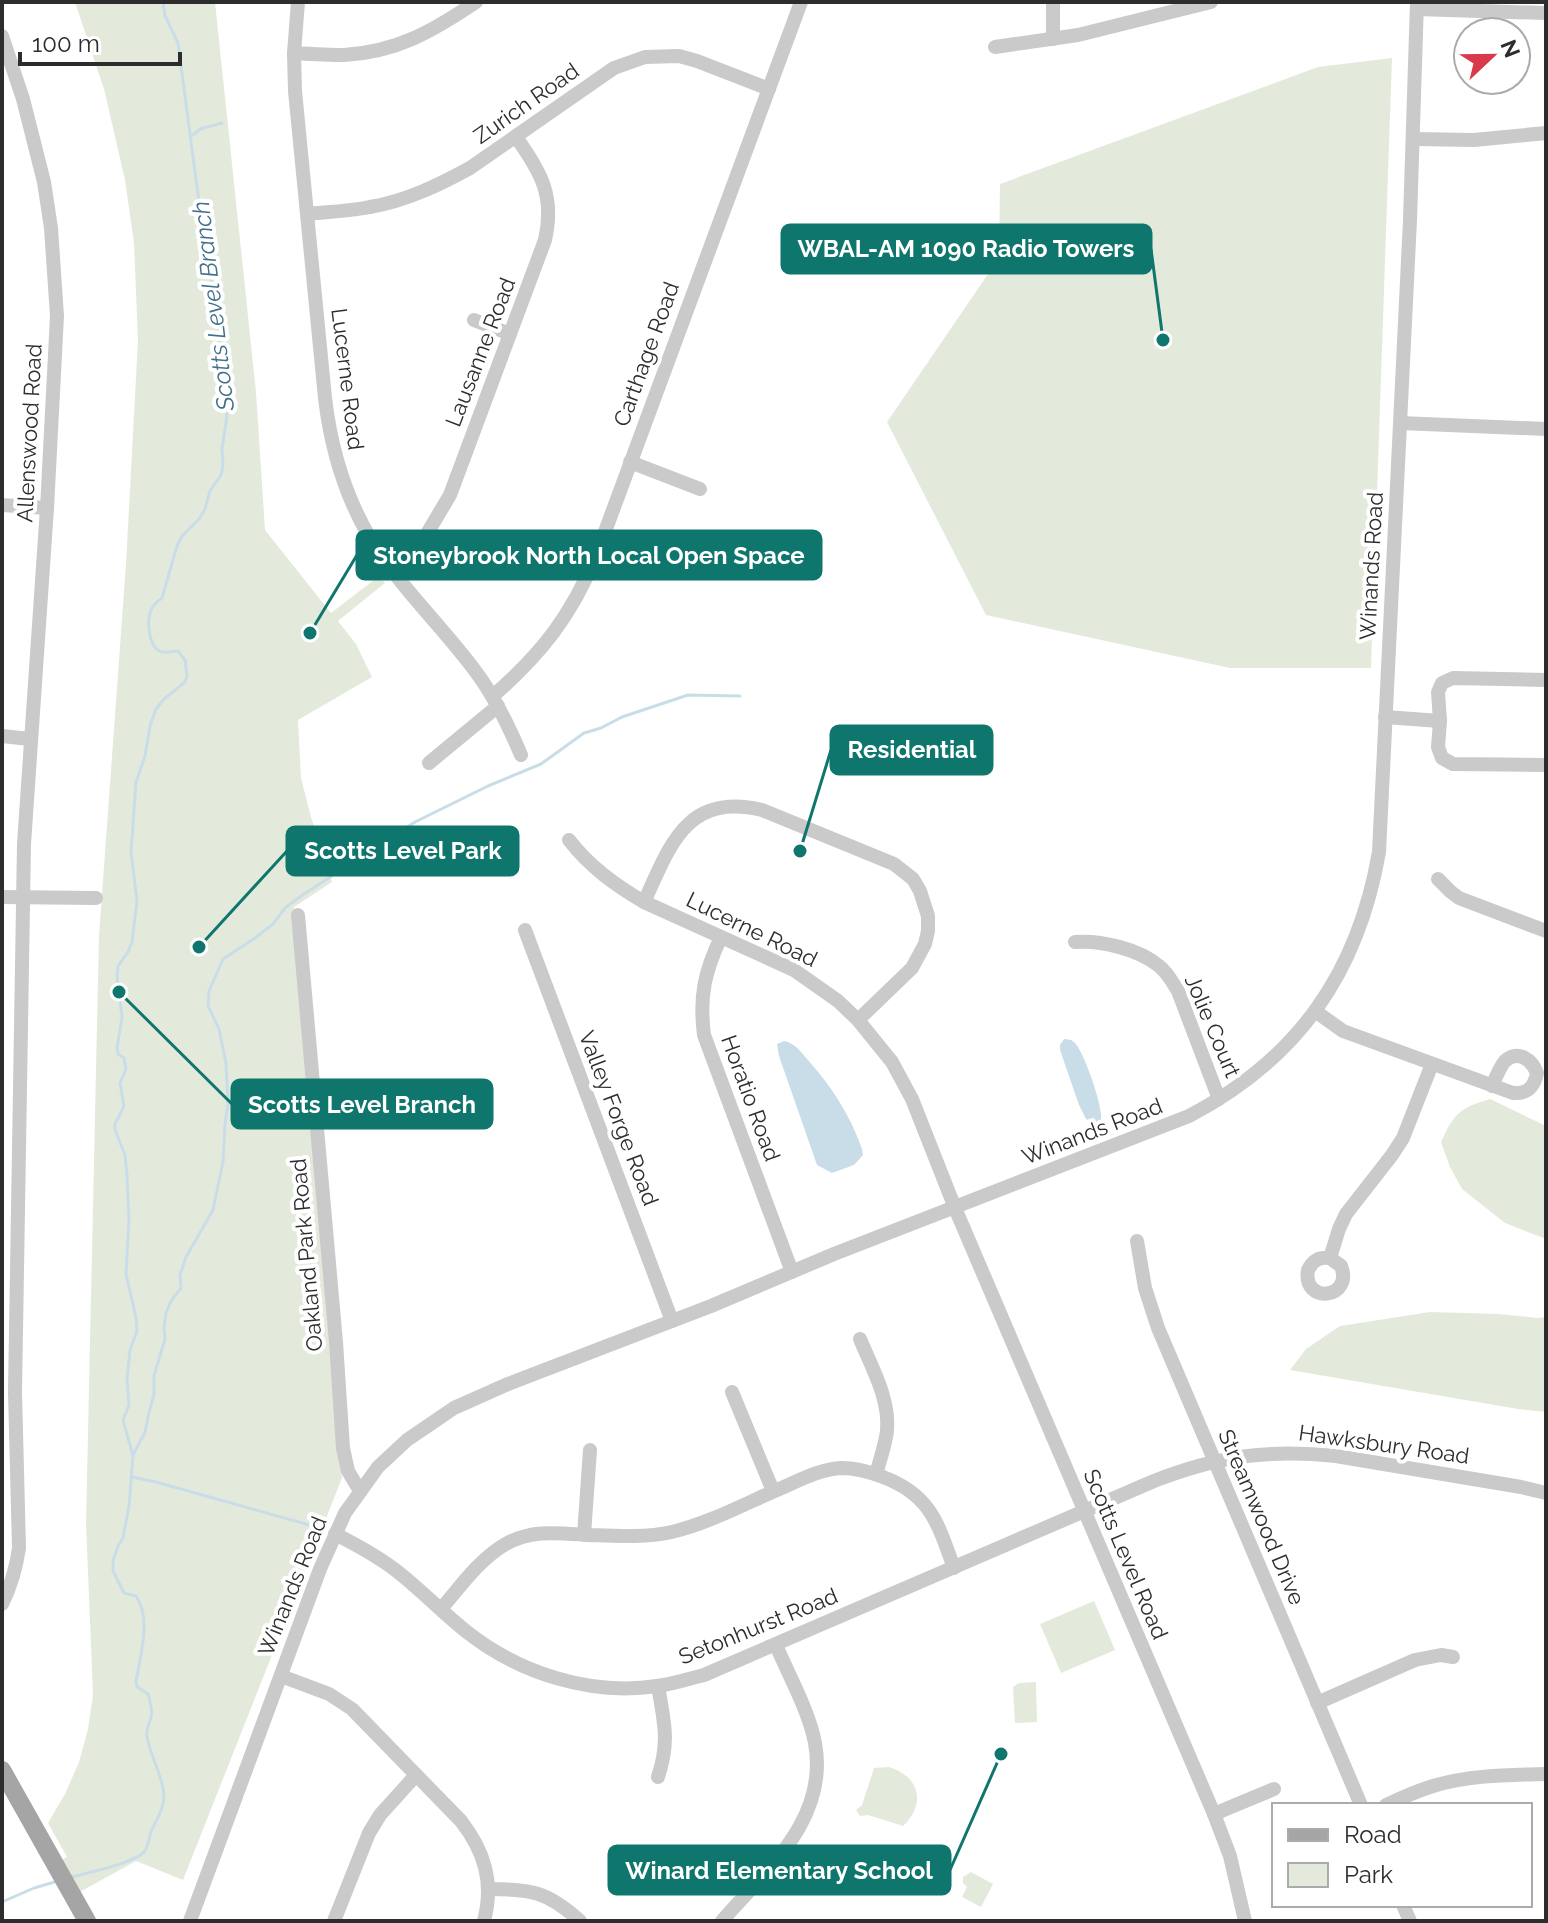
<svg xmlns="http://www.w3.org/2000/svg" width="1548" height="1923" font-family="Raleway,sans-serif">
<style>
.green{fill:#e4eadb}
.water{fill:#c9dde9}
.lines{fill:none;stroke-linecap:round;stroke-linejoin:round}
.stream{stroke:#c9dde9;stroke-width:3}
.minor{stroke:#cacaca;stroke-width:14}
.major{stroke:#a5a5a5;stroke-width:18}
.labels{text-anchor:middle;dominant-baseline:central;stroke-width:8;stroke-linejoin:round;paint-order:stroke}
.street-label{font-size:22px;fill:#2d2d2d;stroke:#fff}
.water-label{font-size:24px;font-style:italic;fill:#417089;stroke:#fff}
.leader{fill:none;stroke:#0f766e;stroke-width:3}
.callout-dot{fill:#0f766e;stroke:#fff;stroke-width:3}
.callout{fill:#0f766e;stroke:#0f766e;stroke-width:3}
.callout-label{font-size:24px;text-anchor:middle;font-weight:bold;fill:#fff}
</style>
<rect width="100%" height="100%" fill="#fff"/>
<g class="green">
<polygon points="75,2 215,2 256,392 265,530 331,613 379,576 385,583 338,621 356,644 372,677 298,720 301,778 311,817 332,882 294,907 301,958 342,1478 183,1880 136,1861 78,1893 60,1861 67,1857 48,1823 65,1794 79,1762 88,1729 93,1695 86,1523 99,935 126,564 138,340 134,243 125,180 104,89"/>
<polygon points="1392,58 1371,668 1230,668 986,615 887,422 999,258 1000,184 1318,67"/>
<path d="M1490 1099 1546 1126V1239L1505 1223 1462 1189 1450 1167 1441 1142C1454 1113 1460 1108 1490 1099Z"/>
<polygon points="1430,1312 1499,1314 1538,1318 1546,1317 1546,1412 1518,1409 1290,1370 1306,1349 1340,1326"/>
<polygon points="1094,1601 1115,1650 1061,1673 1040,1624"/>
<polygon points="1036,1682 1037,1722 1015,1723 1013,1687 1019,1683"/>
<path d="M889 1767C919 1776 927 1803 903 1826L868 1815 860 1816 856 1810 862 1805 874 1768Z"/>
<polygon points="971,1872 993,1884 981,1907 962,1897 967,1887 963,1883 963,1877"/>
</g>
<g class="water">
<path d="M1064 1039C1071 1040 1071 1039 1076 1044 1085 1056 1103 1106 1101 1120L1097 1124 1086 1119 1079 1105 1060 1050V1045Z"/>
<path d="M784 1041C795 1043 801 1052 808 1060 832 1087 850 1115 862 1149L863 1155 854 1165 832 1173 817 1165 779 1056 777 1044Z"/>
</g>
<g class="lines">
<g class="stream">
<polyline points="193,135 200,129 222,123"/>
<polyline points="134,1453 145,1432 149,1413 154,1394 154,1376 165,1339 164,1327 166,1313 171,1301 181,1288 180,1275 186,1257 213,1210 223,1162 225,1124 228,1104 226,1063 219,1029 208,1006 209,991 223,959 255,938 273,924 285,908 301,896 415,822 488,786 541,764 584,733 601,728 622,717 688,695 740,696"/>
<polyline points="132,1477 156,1482 313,1526"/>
<path d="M69 1878C85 1873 135 1863 144 1852 149 1846 149 1836 152 1829 158 1817 164 1808 164 1794 162 1776 152 1759 148 1741 145 1732 148 1727 151 1718 153 1710 150 1701 148 1694L137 1687 136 1682C140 1656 152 1619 136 1596L124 1593 113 1571V1561L118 1546 123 1538 129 1506 133 1456 123 1420 129 1405 127 1379 130 1350 137 1331 136 1318 126 1274 129 1219 127 1175 125 1155 115 1130V1124L124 1106 120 1083 126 1069 124 1058 118 1054 117 1048 122 1017 117 976 118 966 128 952 132 942 137 901 131 852 136 782 145 756 150 726 156 709 164 699 184 683 187 677 185 660 178 651C173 651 163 654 159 651 149 645 147 623 150 613 152 606 156 602 162 598L177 546 182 536 199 519 205 509 210 491 221 475 223 465 222 449 229 402 228 391 214 289 208 270 178 43 165 16 163 2"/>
<polyline points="2,1902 34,1888 58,1881"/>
</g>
<g class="minor">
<path d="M298 2 294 53 295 91 325 398C331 449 344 494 370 538 399 586 440 624 473 668 494 695 508 724 521 755"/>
<polyline points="1053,2 1053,39"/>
<polyline points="1417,9 1546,13"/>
<path d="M2 36 23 99 44 182 51 228 57 316 47 508 24 844 15 1392 19 1548C16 1569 11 1586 2 1604"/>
<polyline points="995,47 1078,35 1211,2"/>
<path d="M294 53C311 54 328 55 344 55 397 52 433 31 476 2"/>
<polyline points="1413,139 1474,140 1546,133"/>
<path d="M307 214C328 212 350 211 370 207 406 201 439 185 470 168L614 68 645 57 679 56 697 61 769 89"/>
<polyline points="474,320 510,334"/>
<polyline points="1400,423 1546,429"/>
<polyline points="630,462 700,489"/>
<polyline points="2,505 47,508"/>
<path d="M392 570 411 553 425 537 450 495 545 240C555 196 541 172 516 137"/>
<polyline points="1546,680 1453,678 1442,683 1438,692 1440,721 1438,747 1442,758 1453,764 1546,765"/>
<path d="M493 696C542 653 571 616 596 556L801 2"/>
<polyline points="1385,717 1440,721"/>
<polyline points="2,736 30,739"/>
<polyline points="429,763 498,706"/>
<path d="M569 840C590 867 615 885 644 902L794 970 838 1001 858 1020 892 1062 912 1099 955 1208 1214 1814 1230 1856 1245 1921"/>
<polyline points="1438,879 1451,892 1459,898 1546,931"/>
<polyline points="2,897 96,898"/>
<path d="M644 902C670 846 686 792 762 810L894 864 913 879 920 891 928 916V931L925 944 912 968 858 1020"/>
<polyline points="298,915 336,1342 343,1448 348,1471 360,1491"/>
<polyline points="525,930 672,1321"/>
<path d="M721 937C705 971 699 996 704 1035L792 1272"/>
<path d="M1075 942C1100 940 1139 949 1159 966 1168 973 1172 982 1178 991L1219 1099"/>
<path d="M1315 1011 1343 1031 1513 1093C1527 1094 1534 1088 1537 1073 1532 1060 1518 1049 1505 1061 1499 1068 1496 1078 1492 1086"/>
<polyline points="1137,1241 1145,1288 1158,1328 1361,1805"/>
<path d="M1330 1258 1341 1266C1354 1299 1302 1305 1308 1270 1313 1260 1319 1257 1330 1258L1339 1229 1346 1214 1392 1155 1403 1138 1432 1064"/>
<path d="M860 1339C872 1368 890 1399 887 1431 885 1446 880 1460 876 1474"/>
<polyline points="732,1392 773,1491"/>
<path d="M335 1534C357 1545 379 1557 398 1572 422 1591 443 1613 467 1632 519 1673 590 1696 657 1686 673 1684 688 1679 704 1675L1154 1481C1218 1456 1268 1449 1336 1456L1521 1487 1546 1493"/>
<polyline points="584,1535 590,1450"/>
<path d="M441 1609C460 1587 479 1560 504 1545 531 1529 558 1533 587 1535 615 1536 644 1538 672 1532 710 1523 748 1502 784 1487 802 1479 821 1469 842 1468 856 1468 870 1472 883 1477 931 1495 938 1524 954 1568"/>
<path d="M281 1676 329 1694 352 1709 461 1821C485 1852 494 1883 484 1921"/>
<polyline points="1317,1703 1415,1660 1441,1655 1453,1657"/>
<path d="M658 1777C670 1741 664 1722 658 1686"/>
<path d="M1386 1805C1401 1798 1417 1791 1433 1786 1470 1775 1508 1775 1546 1774"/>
<polyline points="1214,1814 1274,1789"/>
<path d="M489 1889C532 1889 548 1892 580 1921"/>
<polyline points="1403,1905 1410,1921"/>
<path d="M190 1921 320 1569 345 1513 378 1467 407 1440 454 1408 508 1384 711 1306 834 1254 1189 1116C1298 1059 1358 973 1379 852L1410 220 1417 2"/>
<polyline points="334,1921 369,1833 380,1815 416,1775"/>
<path d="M722 1921C767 1869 829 1819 815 1743 809 1711 789 1676 776 1645"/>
</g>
<polyline class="major" points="2,1770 87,1921"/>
</g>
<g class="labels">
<g class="street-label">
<text transform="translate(526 103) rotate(-35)">Zurich Road</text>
<text transform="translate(480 352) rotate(-69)">Lausanne Road</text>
<text transform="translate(646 354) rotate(-70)">Carthage Road</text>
<text transform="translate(348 379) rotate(83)">Lucerne Road</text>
<text transform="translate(29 433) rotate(-87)">Allenswood Road</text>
<text transform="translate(1371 566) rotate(-87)">Winands Road</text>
<text transform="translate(752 929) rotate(26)">Lucerne Road</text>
<text transform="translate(1213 1026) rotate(67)">Jolie Court</text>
<text transform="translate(751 1098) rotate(70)">Horatio Road</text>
<text transform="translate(619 1118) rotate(69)">Valley Forge Road</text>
<text transform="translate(1092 1131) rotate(-21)">Winands Road</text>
<text transform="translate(306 1255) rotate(-95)">Oakland Park Road</text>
<text transform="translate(1384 1444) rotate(8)">Hawksbury Road</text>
<text transform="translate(1262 1517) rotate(67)">Streamwood Drive</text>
<text transform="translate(1126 1554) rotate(67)">Scotts Level Road</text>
<text transform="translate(292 1586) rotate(-68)">Winands Road</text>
<text transform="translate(758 1626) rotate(-22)">Setonhurst Road</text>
</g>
<g class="water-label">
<text transform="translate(213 306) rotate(-97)">Scotts Level Branch</text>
</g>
</g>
<path class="leader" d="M1163 340L1151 249M310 633L357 555M800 851L831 750M199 947L287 851M119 992L232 1104M1001 1754L950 1870"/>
<g class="callout-dot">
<circle cx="1163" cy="340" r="8"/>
<circle cx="310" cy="633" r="8"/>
<circle cx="800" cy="851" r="8"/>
<circle cx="199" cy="947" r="8"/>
<circle cx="119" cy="992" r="8"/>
<circle cx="1001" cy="1754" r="8"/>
</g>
<g class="callout">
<rect x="782" y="225" width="369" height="48" rx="8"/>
<rect x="357" y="531" width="464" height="48" rx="8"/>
<rect x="831" y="726" width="161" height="48" rx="8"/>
<rect x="287" y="827" width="231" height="48" rx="8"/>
<rect x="232" y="1080" width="260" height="48" rx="8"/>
<rect x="609" y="1846" width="341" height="48" rx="8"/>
</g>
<g class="callout-label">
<text x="966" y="257">WBAL-AM 1090 Radio Towers</text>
<text x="589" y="564">Stoneybrook North Local Open Space</text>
<text x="912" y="758">Residential</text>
<text x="403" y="859">Scotts Level Park</text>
<text x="362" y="1113">Scotts Level Branch</text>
<text x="779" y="1879">Winard Elementary School</text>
</g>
<rect width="1548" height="1923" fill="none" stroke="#2d2d2d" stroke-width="8"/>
<rect x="1272" y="1803" width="260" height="104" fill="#ffffff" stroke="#ababab" stroke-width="2"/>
<rect x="1288" y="1829" width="40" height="12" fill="#a5a5a5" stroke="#ababab" stroke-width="2"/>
<text x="1344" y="1843" font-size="24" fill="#2d2d2d">Road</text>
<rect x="1288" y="1863" width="40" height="24" fill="#e4eadb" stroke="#ababab" stroke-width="2"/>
<text x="1344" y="1883" font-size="24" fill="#2d2d2d">Park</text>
<g transform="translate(1492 56) rotate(68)"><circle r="38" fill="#ffffff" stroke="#ababab" stroke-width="2"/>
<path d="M0-6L14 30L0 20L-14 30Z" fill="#d93a4b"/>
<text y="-12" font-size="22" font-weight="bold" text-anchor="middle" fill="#2d2d2d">N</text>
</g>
<path d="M20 52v12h160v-12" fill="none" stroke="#2d2d2d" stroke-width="4"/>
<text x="32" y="52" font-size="24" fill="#2d2d2d" stroke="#ffffff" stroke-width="6" paint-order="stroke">100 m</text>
</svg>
